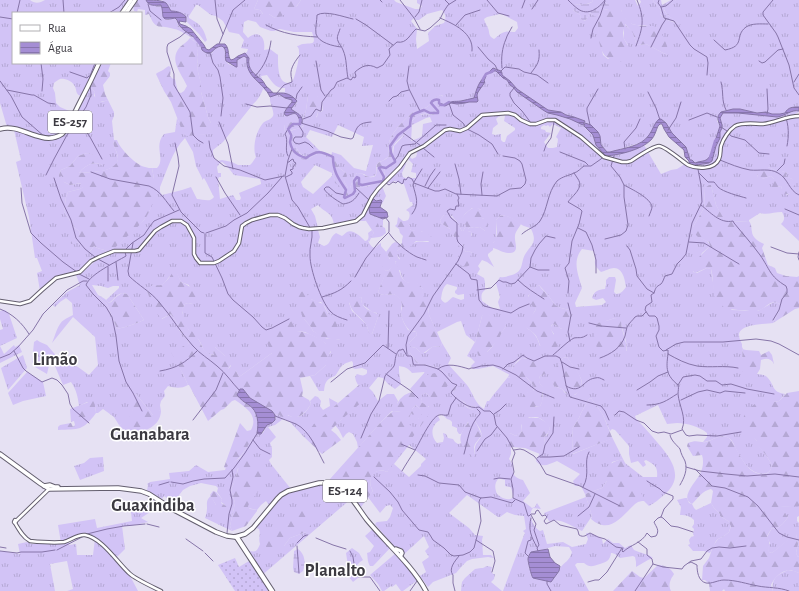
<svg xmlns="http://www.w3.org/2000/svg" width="799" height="591" font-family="'Alegreya Sans',sans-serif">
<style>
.grass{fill:url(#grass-tufts);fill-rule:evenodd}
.forest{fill:url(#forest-firs)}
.wetland{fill:url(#wetland-marsh)}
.park{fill:url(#park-dots)}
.water{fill:url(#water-rules);stroke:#8675a8}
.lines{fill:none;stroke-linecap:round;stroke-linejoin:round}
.stream{stroke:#8675a8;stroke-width:1}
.river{stroke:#a58ed4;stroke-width:2.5}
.tertiary-casing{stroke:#635e6e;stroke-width:4.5}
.primary-casing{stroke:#635e6e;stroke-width:5.5}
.tertiary{stroke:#fff;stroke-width:2.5}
.primary{stroke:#fff;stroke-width:3.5}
.labels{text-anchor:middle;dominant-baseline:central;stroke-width:3;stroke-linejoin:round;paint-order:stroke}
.shield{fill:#fff;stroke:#76757a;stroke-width:1}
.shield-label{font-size:13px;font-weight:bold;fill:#3c3a41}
.district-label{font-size:18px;font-weight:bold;fill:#3c3a41;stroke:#fff}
</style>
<defs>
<pattern id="grass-tufts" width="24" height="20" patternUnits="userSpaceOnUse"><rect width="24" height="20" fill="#d2c3f6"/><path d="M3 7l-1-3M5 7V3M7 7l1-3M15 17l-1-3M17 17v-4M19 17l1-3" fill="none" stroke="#b5a8d4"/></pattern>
<pattern id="forest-firs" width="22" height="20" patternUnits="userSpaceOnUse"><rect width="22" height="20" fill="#d2c3f6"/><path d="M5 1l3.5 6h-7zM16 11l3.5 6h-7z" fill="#b5a8d4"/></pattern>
<pattern id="wetland-marsh" width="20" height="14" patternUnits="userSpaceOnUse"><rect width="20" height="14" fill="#d2c3f6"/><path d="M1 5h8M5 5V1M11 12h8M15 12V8" fill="none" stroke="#b5a8d4"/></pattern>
<pattern id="park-dots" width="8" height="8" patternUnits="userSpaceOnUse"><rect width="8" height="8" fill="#d2c3f6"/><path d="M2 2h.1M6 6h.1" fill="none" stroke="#b5a8d4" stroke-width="1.8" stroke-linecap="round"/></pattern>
<pattern id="water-rules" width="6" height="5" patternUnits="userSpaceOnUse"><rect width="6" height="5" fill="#a58ed4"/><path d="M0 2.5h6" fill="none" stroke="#8875ae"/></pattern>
</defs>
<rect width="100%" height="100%" fill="#e6e1f3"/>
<g class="grass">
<path d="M0 0H30C35 4 40 3 45 0H134L125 13H13V63H97L83 97C74 94 78 91 74 85 72 81 64 78 60 79 58 80 56 81 54 83L53 88 55 93 56 103 60 107 74 113C70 121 65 132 57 136 46 141 18 130 7 127L0 103Z"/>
<path d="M154 0H258L254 9 260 10 263 14H269L275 18 297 6 301 0H394L396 2 415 9H420L422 6 417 3V0H593L592 2 584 5 575 4 573 10 580 15 581 19 584 21 586 20 590 13 593 15 598 16 603 10 609 9 607 4 604 2V0H635L638 6 641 2 640 0H653L654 2 661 10 660 14 665 19 670 21 679 24C673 18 667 17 664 9L665 6 673 3 676 0H799V107L789 108 785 113 780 114H772L766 112 757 113 740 109 723 111 718 116 717 121 720 126C718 133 713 156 707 160 703 162 698 161 694 163L690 160 686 147 672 133 666 123 661 119 649 135 643 142 610 152H607L601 145 600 136 598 132 591 125 585 123V128L593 135 597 145 606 156 621 154 644 145 647 150 630 160 625 161 604 156 591 145 554 119H547L536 123H531L514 114H483L479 116 470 125 462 130H444L437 135 424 145 415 149 400 166 386 180 384 171 385 169 391 167 395 158 393 155 394 146C398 141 403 137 407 131 409 129 409 126 411 123 416 114 424 113 433 115L438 109 437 105 438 100 443 96 441 95C432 98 433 103 427 107 423 109 418 109 415 111 406 117 391 133 389 143 388 147 389 151 389 156 388 157 385 159 384 160 381 162 380 161 378 163 372 169 383 176 368 177L364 174 357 173C352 177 353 182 350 188H348L344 181 346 173 338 167V159L333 157 334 179 344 190 355 197V193L357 188 359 187C365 188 368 186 373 184 377 183 380 183 384 182L379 187 362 214C355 222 344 222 334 224 332 212 325 213 318 205L311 209 315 216 318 228C304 229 301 229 290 220 288 219 287 217 285 216 278 211 255 217 247 220 238 224 240 234 238 242 234 254 219 262 207 262 201 262 197 260 195 255 194 248 196 241 193 234 191 226 186 221 178 221 160 220 151 235 140 247L139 249 114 250 113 249 140 224 144 220 150 210 154 186V179L152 168H157C166 159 153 147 164 134L175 132 177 118 185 135 208 134 211 123 208 117 201 92V84L198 72 197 57 198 52 194 41 190 38 191 37C197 38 202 44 202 50L212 53C215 48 218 44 223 46 229 56 219 63 237 67V60L244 56 247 58C245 73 257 79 266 89L267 92 263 89C261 94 258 100 254 103L223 142 213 150C213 155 213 158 217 161L222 160 232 162 238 165H250L252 163 256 157C252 148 256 131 263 123 266 120 271 120 273 116 275 112 269 103 270 97L279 94 285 98 292 100 293 101C289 106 285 109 284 115L287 116C299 110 296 116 302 123L299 124C294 121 289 123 284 125L285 132H288L291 135C291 138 290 140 290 142 288 152 298 157 306 160L315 155 322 152 331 157 332 152 341 155 354 168 366 171 373 145 362 146 364 137 338 125 332 137 310 130 306 137 319 150C315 151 311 155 307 156 297 157 294 140 292 133L290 131 303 127 306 120 317 117 318 112H321L323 110 322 102 317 96H308L306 110 303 119 296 112 291 110 292 108 297 102 284 93H279L285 92V88C276 89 272 82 267 75L261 76 263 81C255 77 247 68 249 59L245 53 247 52 248 49 241 48 244 40 239 34 229 32 223 21 216 16 211 15 207 12 198 5H196L189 16V18C201 25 203 27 207 40L205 42 199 34 187 22 186 17C182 14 177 11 171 11L162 0ZM442 10C445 13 446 17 445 21L444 23 435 26 428 33 429 41 417 49 416 39 417 29 411 21 414 18 416 20H419L427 14ZM621 10C628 32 643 22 657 28L667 55 646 44 638 45 636 43 633 32 624 24V39L628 45 626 55 608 59 603 55 600 42 598 26 605 16ZM500 14H502L517 22 518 28 515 32C511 32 508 31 505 32 500 33 497 37 494 39 488 36 490 33 488 28 487 25 485 23 484 19L487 17ZM248 20 256 22 260 27 271 31H274L280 29 294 32H312C316 45 314 43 303 44 301 44 299 46 297 46 299 49 299 49 299 52 300 56 295 77 293 80 292 82 290 83 288 83 277 83 278 62 278 55L270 49 264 50C266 38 259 29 248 38L243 32 244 22ZM495 68 501 71 502 75 510 81 517 89 548 110 561 112 566 115 577 118 579 123 570 119 543 110 517 92 513 87 510 85 507 80 496 71H494ZM430 117 432 122 423 124 422 136 419 138 411 141 412 125 426 118ZM185 138 193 152 196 166 202 178V180L204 178C208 184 210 191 214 197 210 203 203 199 197 199L191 187 182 190 162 195 160 192V187C167 171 172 151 185 138ZM222 162 227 166 234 175 260 179 261 183V184L239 193 241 198 240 200H236L233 195 220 199 218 179 219 177H221V173H218L217 167 220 163ZM315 165 332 173V176L313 194 303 187 301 182Z"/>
<path d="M90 87 95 92 94 96 102 102 108 100 114 112V116L112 121 114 140H113C113 147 118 152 118 159 117 173 89 172 79 173 84 166 94 160 102 165V158L87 153 78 156 70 166 61 170 59 175 62 176 64 182 70 185 82 183 84 187 80 189 68 192 66 197 64 212 75 228 79 231 80 233 77 242 89 253 94 246C97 249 104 249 109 252L94 258 81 270 60 276 40 291 37 273 42 271 37 258H35L29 217 16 162 21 160 14 130C23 132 39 140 47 140 65 141 72 122 79 109 82 102 87 94 90 87Z"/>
<polygon points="795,110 798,111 799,112 786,118 768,122 741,124 731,129 722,142 719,157 717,161 712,165 702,167 701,165 709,163 712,161 716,146 720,136 720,132 722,128 720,118 723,113 738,113 777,117 782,116"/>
<path d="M503 114 516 117 526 124 532 125H534L548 120 553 121 582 139 602 157 606 159 623 163 648 152 661 174 671 170 677 169 685 164C695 170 712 173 719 161 722 157 721 153 722 149 724 141 730 130 738 127 745 124 755 125 763 124 775 123 787 119 799 115V241L781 224C785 220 785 217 782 212 774 212 768 215 760 213L749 220V221L731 222 724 220 716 205 711 185 705 188 704 208 693 227 701 238 707 241 710 244V246L702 253 693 272 697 273 707 268 711 269 715 296 732 310 758 311 772 303 775 302 780 304V309L773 323C765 324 739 324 739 335 739 338 741 342 742 344V347L743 349H742L743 354 742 359 757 374C760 375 764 374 767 377 775 385 771 392 785 394L779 401 774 402 753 436 757 441V444L766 455 772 465C771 471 768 474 762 474 748 472 742 460 736 449 734 444 732 439 727 437 719 434 711 442 703 442L707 437V433C700 427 687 423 677 423 674 423 670 424 667 424L658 405 635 416 636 419C642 424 646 430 651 435 666 453 689 474 664 495 659 499 655 503 649 506L644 501H642L625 463 643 477H657C658 467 655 465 646 460L644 461 646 465 643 467 638 461 631 463 629 454V446L615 430 612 429 610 431 603 415 591 398 589 399 581 413 579 418 572 429 573 438 572 453 573 454 610 439 612 437 623 459 612 462 607 477V481L602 488 585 494 581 486H575L573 481 580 474 557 461C549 464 542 469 536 461L545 443 544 437 547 435 550 428C547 424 541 417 536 417 534 417 531 418 529 417L521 425 522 431 516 436 510 433 506 441 511 446V454L509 459C517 468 507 476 523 480L530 493 523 501 532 508 535 507 537 503 541 509 533 508C527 515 534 528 540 531L543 530 547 544 563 542 572 547 586 544 588 539 586 534 587 533C593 533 597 536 602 539L603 544 608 539 613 543H619L625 548 631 545 634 550C640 553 649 554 653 558L648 560 636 567V562L635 557 633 556 620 558 615 554 612 553H611C610 561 606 562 600 564 593 566 590 568 584 563H577L575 565C580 574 584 582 589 591H503L524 535 525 533 523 531 526 529 524 516 515 515 507 512 500 517H498L467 495 449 513 469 528 475 535 483 536 482 540 483 555H491L494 558 488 557 472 559 467 561 462 566 456 573 433 582 428 587 420 576 426 572 422 562 429 557 425 551 429 547 424 536 402 556 375 524 377 522 387 521 390 517 393 508 390 505 386 506 380 513 368 497 373 491C366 480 373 466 387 472L412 430 406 423 411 413 413 414 412 409 416 405 422 411 423 415 420 420 418 418 420 427 429 406H426L421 402 422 400 420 395 426 393 430 397 427 375 424 372 412 373C408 368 405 367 399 366V372L401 384 400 385 395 389 388 384 383 378 378 377 369 388 373 392 378 401 387 394H394L398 401 397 404 402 412 392 411 381 422 358 448 357 442 353 434 349 432 346 434 343 438 339 430 335 425 341 420 360 392 358 394 354 391 360 384 358 385 356 381 355 377 357 374C361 375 364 377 367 373V370L362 368 355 369 353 368V363L352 361C339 365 342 367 335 376 327 379 325 381 324 391H319L310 376 315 375 326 365C325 360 328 356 331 352L325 343 315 337 305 332 297 331 272 353 239 377 236 371 228 369 231 366 225 356 215 347 213 351 215 355C201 353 205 349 199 340 196 336 191 333 188 329 186 327 182 313 182 310 182 308 184 307 185 304L188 303 193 304 189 285 181 282 177 274 170 276C167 279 165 284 161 285 153 288 154 282 147 291L162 319 171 314 177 323 179 330 181 332 189 342 178 364 184 376 188 385C181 389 175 388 168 386L164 391 165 396 161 401 160 405 161 411 156 410V415H153L136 394 132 395C133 404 135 413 128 420 125 422 122 424 119 425L114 417 103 409 98 413H96L95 406 87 402 79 406C78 397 76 389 71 382L63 385 52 359 50 361 47 374 35 367 32 362 34 342 37 340 40 342 47 345 59 359 66 363 78 367 89 375 98 365 95 337 73 317 52 343C55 336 58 323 64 320 66 318 70 317 73 315L72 303 66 298 60 302 55 307 53 305 67 292 80 285 76 275C84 273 88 267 94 262 109 252 120 252 137 251 146 248 149 238 156 232 159 229 162 227 166 225 170 223 173 221 177 222 185 222 191 231 193 238 194 245 191 253 195 259 205 274 233 257 239 246 243 240 242 232 244 225 252 218 274 214 283 219 290 222 295 228 302 230 307 231 313 230 318 230L320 237 318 243 324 246C332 244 329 237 336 233L342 236C344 235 345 233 347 232 353 229 361 237 365 241 369 240 369 237 368 233L372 230 374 233 368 241C370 244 371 247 375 248L378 245 381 243V246L387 253 390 260H385L383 263V268L386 271 389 270 393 265 396 264 395 262 400 259 397 255V251L401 248 400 244H401L402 247 407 250C414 240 418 241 429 242L422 231 420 232 411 230 410 229V226L405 221 408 220C410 217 410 215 409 212L406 210 413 205 412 202H410L404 184 394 181 391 183H385L398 172 406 161V164L402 173 403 177 405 178H416V173L411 172 413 164 408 159 410 157 412 159 416 157 417 154 416 151C419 150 422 149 425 147 432 143 437 136 445 132 451 129 457 134 463 131 471 128 475 120 482 116ZM503 115 505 116 504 121 515 128V130L507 136 505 142H503L501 140V134L495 135 492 134 493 128 498 124 496 119 498 117ZM553 124 561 128 556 137 558 139 557 147 553 148H548L544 142 551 133 546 132 545 130 541 129V127L544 125 546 126 548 125 550 127ZM768 167 777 171H782L787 173 785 176 792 179 795 190 787 195 782 189 781 186 777 187 774 179 771 176 762 179 757 177 758 174ZM472 208 480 209 482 213V218L484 219H487L485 231 480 227 474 228 470 227 468 229V231L471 232 472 235 461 244 466 252 469 251 472 253 458 261 462 250 461 247 451 232 450 229 441 223 440 220 444 215 452 216 456 221 462 231H463L466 226 465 224 460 221 465 214ZM500 216C510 215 514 220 522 225 525 227 531 227 532 231 537 243 531 245 526 253 520 261 525 271 512 275 507 276 505 278 500 277L496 283 500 297 498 302 500 309 492 308 482 301C481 296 481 293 485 290V282L484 278 477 274 480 269 478 266 482 260 487 262 494 267 488 256V254L493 250V243L496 240V220ZM582 249 594 251C598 261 590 262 601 272 605 271 610 268 614 268 623 268 625 280 626 287 623 291 621 294 616 294L614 292 616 280 615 277H609L606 280V285L605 289C598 290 595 290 592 298L596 300 603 298 606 302 602 305 576 307 575 303 582 288C578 274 572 261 582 249ZM400 270C401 275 403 283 410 283 412 284 415 283 417 283L423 289V298L429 309V315L438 335 437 332 457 322 461 321 466 335 475 342 467 356 471 358 475 362 471 366 473 369H478L493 366 510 375C512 368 515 360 523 358 525 358 528 358 530 359L545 374 540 376C537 382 541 385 544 389 541 395 544 401 540 406L530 407V405H527V393L533 391 535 387 526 377 523 376 509 378 508 377C502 385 495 392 489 401H487L484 409C475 404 473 393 467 385 461 378 454 371 448 364L451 358 442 343 441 346 432 347 425 353 420 352 416 348 412 347 409 343 417 335 416 332 408 330C405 325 402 320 401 314 400 304 407 303 394 294 389 294 381 297 378 292L385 275ZM447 284 457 287V289L455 291V293L458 295 464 294V299L461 300 453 297C448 300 446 307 441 299 442 294 442 288 447 284ZM92 285 101 286 108 288 113 286H119V288L106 300 109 303C115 299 118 291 127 294L144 320C135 324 127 327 117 329L107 304 97 296 98 295ZM539 285 548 295 555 305 561 308 569 310 570 313 571 319 562 329C559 328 557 325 553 324L550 328 554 334 540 346C538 339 535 333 528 329L526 326 536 309 528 296 535 288ZM361 297 362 298 361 299 362 304 372 312 377 313 378 317 372 334 369 332 366 324 352 311 349 303ZM311 299 317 302H321L325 307 340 340 331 338 327 339 313 331 311 327 304 319ZM486 313C490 316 492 319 497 318L506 323V326L492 347 487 352 475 343 482 316ZM615 318 621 322V324L626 341 627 351 620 350 618 348 606 351 596 339 594 333 606 321ZM409 352 419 364C430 365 443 367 449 377 450 379 451 381 452 383H459L456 389 453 392V395L464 402 467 405 478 408 474 410 468 408 450 393 457 384H451C445 373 433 364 420 366 417 364 417 363 415 360 412 356 411 358 409 352ZM567 357C570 361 573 366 576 370 583 381 585 385 575 395L565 393 562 389 554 386 551 375 563 358ZM439 414 443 415 447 419 450 420 452 422V426L457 428V431L459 434H461L468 422 475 421 480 429 482 435C477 444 474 443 475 454H471L462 443 458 444 455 442 453 439 448 438 446 434 443 433 444 438 443 442 437 443C430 436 431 425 440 420L438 416ZM409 445 426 459 421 464V466L409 477 394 464ZM498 479H501L505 480V486L510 487 511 488 514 497C508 502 502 498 497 494 495 489 494 484 498 479ZM555 546 569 547 572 552C569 562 565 561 560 568 558 572 555 578 551 581 546 584 534 572 529 569L528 556 530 554 548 548Z"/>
<polygon points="382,186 386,196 382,204 382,201 376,201 372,202 370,206 375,216 378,217 383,219 383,226 381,225 380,228 365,220 366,221 359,221 364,216 373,199"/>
<polygon points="5,310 9,314 17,338 0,346 4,354 14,345 15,347 19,345 22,352 0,363 0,330 3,329 0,319 0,311"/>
<polygon points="23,355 27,368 8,390 1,368"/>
<polygon points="27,372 43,382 46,396 23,401 13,405 8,393"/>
<path d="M315 396 318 397 321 401 320 406 323 410 330 406 329 398 338 403 303 436 290 422 283 419 275 425 268 427 276 437 270 443 272 448V457L269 460 271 464 291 489C278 492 277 496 269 505L266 501 261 505 257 510 248 508V503L259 490 238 468 235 481 231 489 235 503 230 526 232 531 205 518C206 515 207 512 207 508 207 503 206 500 211 496L216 505 221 511H223L225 505 221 502 222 499 217 492 218 488 216 486 201 483 190 486 183 490 173 503 164 496 162 499 147 491 148 485 147 484 150 482 170 479 169 473 189 471 196 465 208 472 225 470 226 467 240 458 248 445 257 433 260 434 263 433 267 425 272 423 276 418 275 415 277 414C280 416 282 415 286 415 290 416 293 417 296 417 303 417 308 409 311 404L310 401Z"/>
<polygon points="103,457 104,471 80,480 74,466 84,463 90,458"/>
<path d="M318 484 335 485 352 498 261 576 245 551C255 551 256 554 260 544 258 538 261 535 259 529L254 527 284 494ZM289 524 306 532 290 538 284 546 275 529 284 528Z"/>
<path d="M150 496 162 504 141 518 148 522 130 526H122L125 549 117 557 128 572 138 591H67L73 589 67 561 50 564 55 591H0V551L20 554 18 544 27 542 32 544 61 543 58 525 95 519 97 528 132 521 131 512 147 505ZM82 537H90L95 539 93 555H77L76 544 69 545 68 541Z"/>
<path d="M586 497 592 516 582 531C571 526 561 518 549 521L544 513Z"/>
<path d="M685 498H687L689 503 692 504 694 508 696 510 711 503 714 508 720 514V516L728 521 731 525 729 532 724 536 718 539 716 541 710 553 704 551H693L688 545 690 544 689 540 691 537 694 536 693 534 694 529 692 527 694 524V520C690 516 686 515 680 515L681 507 677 500Z"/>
<path d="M791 506H799V516L797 517V521L799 523V556L798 557 796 553 798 544 796 534 772 553 769 552 768 548 770 543 767 537 772 528 776 529C781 526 785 522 788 517L779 507Z"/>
<path d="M375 527 391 547 375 564 373 566H370C367 561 368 558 367 553L370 552 374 546 365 536Z"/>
<polygon points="352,548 359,553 363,560 360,562 357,565 358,569 363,574 353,582 348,576 349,572 346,553"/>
<polygon points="396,553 419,579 403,591 401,591 396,584 392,587 391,586 384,591 382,591 378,584 370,575"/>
<polygon points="487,566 492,567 491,571 493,574 495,574 494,579 491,582 502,591 461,591 462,582 465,578 475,569 481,568 483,568"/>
<path d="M788 570 794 571 799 573V591H773C771 578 777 575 788 570Z"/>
</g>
<g class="forest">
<path d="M136 0H146L147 2 150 5H161L162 7 163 16 167 20 175 18 177 21C178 29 188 32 194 38 187 36 181 30 174 29 160 24 156 32 149 14L145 15V10L138 9 137 12 134 11 133 5Z"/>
<path d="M258 0H301C295 10 287 15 275 18L269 14 264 15 260 10 254 9Z"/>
<path d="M613 8H618L621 10 626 19 630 22 632 24 642 26H653L658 28 664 38 667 46 669 54 667 55 646 44 638 45 636 43 633 33 625 24 623 33 624 39 630 49 624 60 620 62C616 60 612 61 608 58 598 52 598 32 598 22Z"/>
<path d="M190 38 196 43 198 52 197 57 198 72 201 83V92L208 117 211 123V129L210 134 187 136 185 135 183 133 171 102 164 91 156 74 157 73 163 70 167 67 169 66 171 68 170 76 173 79H175L178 92 181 93 184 91 187 86C182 74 168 60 180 47 183 44 187 42 190 38Z"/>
<path d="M100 63H111L108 71 110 73V76L103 85 105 94 108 100C100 103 94 102 95 92L90 87Z"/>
<path d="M309 95 317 96 320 97C322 101 323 107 322 111L318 112 316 118 306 120 305 124 301 128 292 130 286 133 285 132 284 124C290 123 293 120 299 124L302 123 306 110 308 96Z"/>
<path d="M441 95 443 97 438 100C437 104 439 109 437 112 434 117 427 113 422 114 420 115 416 117 414 119 410 122 410 126 408 130 404 136 396 140 393 147 391 152 395 157 395 162L391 167 385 169 384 171 386 180C381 183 377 183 372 184 367 186 364 188 359 187L357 188 355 193 356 194 355 199 351 201C345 195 343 187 335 183 333 175 334 166 333 157H336L338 159V167L346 173 347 176 344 181 348 188H350C353 182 352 177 357 173 364 173 364 176 369 177 381 179 374 167 378 163 380 162 382 161 384 160 385 160 388 157 389 156 389 152 388 147 389 143 391 133 407 116 416 110 420 108 424 109 427 107 434 102 431 98 441 95Z"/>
<path d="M113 140H117C120 149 136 165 145 167 148 168 150 168 152 168L154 179V187L156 188C154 198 151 212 144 220 135 231 123 239 114 249V250L109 252C104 249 97 249 94 246L88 254 77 242 71 244C70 239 75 236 79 235L80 233 79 231 75 228 64 212 66 197 68 192 80 189 83 187 81 183 70 185 62 181V176L59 177V175L61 170 70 166 78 156 87 153 102 157 107 161V162L102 165C94 160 84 166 79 173 90 172 117 173 118 158 118 152 113 147 113 140Z"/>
<path d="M760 165 768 167 777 171H782L787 173 786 176 792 179 795 182V190L796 192C791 193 787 195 781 194L782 189 781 186 777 187V189L772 187 774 179 771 176 762 179 764 184 760 185 757 177 758 174 754 172 755 168Z"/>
<path d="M709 185H711L716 205 724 219 731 222 749 221C752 225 751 227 752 232 752 237 759 242 764 244L762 248 768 265 775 268 777 273 786 276 797 277 799 276V308L795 309 773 323 780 309V304C769 298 766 310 757 311 754 312 749 311 745 310 733 310 721 310 715 297 712 290 714 278 711 269L707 268 695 273 692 270 691 265 710 246 709 242 698 237 692 231 693 227 704 208 705 188Z"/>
<path d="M475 207 483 211 482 218 484 219H488V224L486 226 488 227V230L485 231 480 227 474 228 470 227 468 229V231L471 232C473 239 466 240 462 244 464 247 464 250 466 252L469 251 472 253 470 257 468 256C469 258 471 260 471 262 470 269 460 267 458 262 456 257 462 252 461 247L457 245 456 243 454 240V236L451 234 450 229 441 223 440 220 444 215 447 214C454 217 458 224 462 231H463L466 226 465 224 461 223 459 221C464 215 468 210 475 207Z"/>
<path d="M500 216C509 215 514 219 521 224 519 228 515 232 515 236 514 243 521 253 508 253 503 253 498 249 493 248V243C499 237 496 227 496 220Z"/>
<path d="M398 217 403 221H406L410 226V229L411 230C423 232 426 229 434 240L433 241H416L407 250H405L402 247 401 244 402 243V240L403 236 400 233 399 229 395 226 397 224Z"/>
<path d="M366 218C373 217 379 221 379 228L381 225 383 226V227L385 228 386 233C381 238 378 237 371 238L369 242 368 240 374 233 366 221 365 219Z"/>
<polygon points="395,242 400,244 401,248 397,251 397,255 400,261 399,262 396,261 395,262 396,264 396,265 394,265 389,270 386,271 383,269 382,263 385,259 390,259 386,252 392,244"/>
<path d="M397 266C400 271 400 277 404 280 410 286 414 280 419 284 420 285 423 289 423 289 423 294 422 300 428 301L429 315 442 343 441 346 432 347 422 354 416 348 412 347 410 346 409 343 417 335 416 332 414 331H410C406 327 402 320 401 314 401 311 401 311 402 308 403 301 399 298 394 294 389 294 381 297 378 292L385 274Z"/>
<path d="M173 272 177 273 181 282C191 286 192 289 198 298L195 303 193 304 188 303 185 304 183 308 182 312 186 323 187 327 189 330 192 331C195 334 198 338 200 342 204 350 204 353 214 355L212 347H215L225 356 230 357 232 360V363L228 369 233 368 236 371 239 377 272 353 263 335 292 321 297 331C308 332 326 340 331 350L326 362V365L315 375 300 378 303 391 302 396 309 400 311 404C306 412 298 422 288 415L287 417H283L277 414 275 415 272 411 250 398 243 389 238 392C240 404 248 402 254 410 258 415 260 425 258 431 257 435 253 438 251 441 247 446 244 452 240 457 236 461 230 465 225 468L224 467 240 423 247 431 251 430C259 415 245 407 235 400L232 401 224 409 221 410 208 421 189 385H188L184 376 171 352 188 344 189 342 182 332 179 330 177 323 171 314 161 319 153 307 147 291C148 290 150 286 151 286 156 284 160 287 164 283 168 280 170 276 173 272Z"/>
<path d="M539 285 541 288 548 295 555 305 561 308 569 310C572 316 571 325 567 330L562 329 558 327 556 325 553 324 551 326C550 331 557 338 558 345 553 352 548 356 541 347 539 344 539 341 537 338 536 334 531 331 528 329L524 325C526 318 533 316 536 309L528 302C527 294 533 289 539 285Z"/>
<polygon points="304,291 311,299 323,304 328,314 334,316 342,340 323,338 313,331 311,327 304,319 298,306 297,302 299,293 300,292"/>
<path d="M122 293 127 294 144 320C135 324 127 327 117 329L107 304 97 296 98 295C102 297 106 299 109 303L111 302 116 297Z"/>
<path d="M361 297 362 298 361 299C362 309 371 311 378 314V317L372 334 369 333C368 329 367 326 365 323 358 314 351 313 349 301Z"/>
<path d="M484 313H487C488 314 489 315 491 316 495 319 499 317 504 318L506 323V326L501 334 498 340 487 352 484 356H479L478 355 475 343 482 316Z"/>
<path d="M615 318 619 319 621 321C621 332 629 344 626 355H624L618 349 602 352 598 351C597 349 593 334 594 331 594 328 596 325 598 323L606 321Z"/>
<path d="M742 349 746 350 759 351 761 355 769 351 772 355 774 364C771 358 766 358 761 360L760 369 757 374 750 377C733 367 745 363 742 349Z"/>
<path d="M567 357C575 368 593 387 572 396L568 395 562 389 554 386 550 375 563 358Z"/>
<path d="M522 358 530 359 541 363 546 370 545 374 540 376C537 382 541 385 545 389L542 393C542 399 544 400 540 406H535L534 410H532L529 405H526L522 402C521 384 548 399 526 377H518L513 379 508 377 514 365Z"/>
<path d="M425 372 427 375 435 373 446 382 448 385 436 403 434 402 431 398 426 393 421 395 422 401 421 402 431 408 432 410 420 427 418 421V418L420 419C424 413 421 410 416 405L412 409 414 412V414L413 415 411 413C410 416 408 420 407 423L413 427 412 430 415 431V434L387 472C374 466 366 480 373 491L361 507C353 495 344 484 329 481L330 479 381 422 393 411 401 412 398 410 396 407C398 399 405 393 413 392L410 389Z"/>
<polygon points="360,384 360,385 355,391 358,393 360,392 363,401 341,420 331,430 336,434 341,440 322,454 303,436 310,429 314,424"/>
<path d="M799 391V506L780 507 788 517C785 522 781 526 776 529L772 528 767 536C771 543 768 545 769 552L772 553 796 533 798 544 796 553 798 557 799 556V573C796 572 792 570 789 570 781 571 774 578 771 585L773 591H725L724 589 722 591H710L709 584 705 580H702L703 566 709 558 713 546 718 539 724 536 729 532 731 526 728 521 720 516V514L714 508 711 503 713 491 711 489C702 491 698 498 692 504 679 498 696 482 700 474 703 468 704 461 702 455L693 456 687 446 688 443C697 439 700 443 706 442 713 440 720 434 727 437 732 439 735 447 738 452 743 462 752 476 765 474 770 473 771 469 772 465L766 455 756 444 757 441C742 425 736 415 758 402H774L779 401 787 393Z"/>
<path d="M136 394 153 415H156V409L161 411C160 429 140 434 125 431L119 425C127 420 134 416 132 405 132 401 131 399 132 395Z"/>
<polygon points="591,398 603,415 612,437 611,439 572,454 572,453 573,438 572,429 579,418 581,413 589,399"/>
<path d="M94 400 95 406 96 413C83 431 79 429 58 430V427L60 425 71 423 73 427 75 425 74 421 71 422 70 409Z"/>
<path d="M525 417 531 418H539L547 423 550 428C549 432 547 434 544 437L545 443 540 454 525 448 511 447 506 441C506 437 506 435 510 433L516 436 522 431 521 420Z"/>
<path d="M470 420C471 420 472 420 473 420 476 420 480 432 482 435L475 444 474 447 475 456 473 458C469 451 466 450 462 445 457 436 465 427 470 420Z"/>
<path d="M252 455C259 463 265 479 260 489 256 496 249 500 248 507L250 509 257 510V511L246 526 232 531 230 526 235 503 231 489C239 477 235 460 252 455Z"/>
<path d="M623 459 644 499 642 501 638 502 635 504C621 517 610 535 591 519L592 516 585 494 602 488 607 481 605 469C610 463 615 461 623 459Z"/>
<polygon points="213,491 216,492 222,499 221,503 226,506 227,509 225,513 222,511 219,514 215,510 216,505 210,495"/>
<path d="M302 509 307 511 311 516V527L306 532 290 538 284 546 277 551 269 550C268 548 266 547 265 545 262 539 267 530 273 529 280 527 282 529 289 524V521Z"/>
<path d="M658 565C664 565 671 568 674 574 670 580 668 585 671 591H613L632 571 640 577 644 578Z"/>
</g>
<g class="wetland">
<path d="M593 0H604V2L610 6V7L609 9 603 10 598 16 596 17 590 13 586 20 583 21 581 19 580 15 573 10V6L575 4C581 5 587 5 592 2Z"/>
<path d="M653 0H661L662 5 671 0H676L674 3 665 6 664 10C669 19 675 18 680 25L679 26 675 22 667 20 660 14 661 10 654 2Z"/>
<path d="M290 131C295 136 296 159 307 156 311 155 314 151 319 150L322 152 315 155 306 160C299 160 291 153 290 145 289 142 291 139 291 135L288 132Z"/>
<path d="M407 352H409L419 364C430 365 443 367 449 377 450 379 451 381 452 383H459V386L453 392V395L460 399 468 406 478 408V410H474L469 408 450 395C450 390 456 388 457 384L451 385 442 373 433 368 426 366H420L417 364 414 359 407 356 406 353Z"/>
<path d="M298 549C305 554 306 563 303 571L299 574 294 572 293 568 294 552V551Z"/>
</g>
<polygon class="park" points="235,558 239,567 249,561 269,591 235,591 218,565"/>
<g class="water">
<path d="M146 0C151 0 162 0 166 3 168 5 169 8 171 11 177 11 183 13 186 17V22L179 21 180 24 186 26 191 29 204 45 206 49 209 50 217 44H225C230 49 227 56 231 60L234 59 238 56 245 53 249 58C247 69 254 74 262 80 264 82 264 83 266 86 268 88 271 90 273 93 284 93 289 92 297 101L291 109C296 113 304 115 302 123 296 116 299 110 287 116L285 115 284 113 287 108 292 102V100L285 98 279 94 270 97C263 81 245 78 247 58L244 56 237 60V67H236L226 61C224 55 228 50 222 46 211 47 213 59 202 50 201 35 180 34 177 20L175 18C158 22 165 15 161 5 155 5 149 7 146 0Z"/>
<polygon points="493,68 501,71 502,73 502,75 510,81 517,89 548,110 561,112 566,115 574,117 585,121 583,125 570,119 557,115 548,113 543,110 517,92 513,87 510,85 507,80 503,78 496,71 494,71 491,73 489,72"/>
<path d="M486 76 484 81 485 82 478 92 477 95 478 101 477 102H469L465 103 457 104 451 103 445 106 441 105 439 104V103L445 105C452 100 454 102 461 101 465 100 470 99 474 98 476 91 479 80 486 76Z"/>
<path d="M799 107V111C792 109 785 116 777 117L738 113H723L720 118 722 125V128L720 132V138L716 146 712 161 709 163 697 165H692L689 163V161L685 157 684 150 669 137 664 129 662 124H660L658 126C656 130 655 136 651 140 641 150 619 155 606 156L603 153 596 145 593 135 584 126 585 123 591 125 598 132 600 136 601 145 607 152H610C623 148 641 147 649 135 653 130 654 123 659 119H661L666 123 672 133 686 147 690 160H692L695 163C702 160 707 163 711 154L720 126C718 120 716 117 721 112L733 109H740L757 113 766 112 772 114H780L785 113C788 107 793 107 799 107Z"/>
<polygon points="374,199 376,201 381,200 382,201 380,207 387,212 388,217 383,219 370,214 369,209 372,200"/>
<path d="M240 389H243L250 398 272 411 275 415V420L272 423 267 425 261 434H259L257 433C259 423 258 411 249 405 244 402 241 400 237 395Z"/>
<path d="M548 549 550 557 555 563 560 566 559 571 551 582 533 578C531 575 528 562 528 559 528 556 530 554 531 552Z"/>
</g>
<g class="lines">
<g class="stream">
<polyline points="63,0 64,13"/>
<polyline points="215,0 217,19 223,34"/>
<polyline points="380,0 382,2"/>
<polyline points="400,0 414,18 420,29"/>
<polyline points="445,0 449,4"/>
<polyline points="487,0 498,13 509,16"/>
<path d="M568 0C571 3 574 6 578 9 588 16 598 9 605 0"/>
<polyline points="659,0 658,3 661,7 664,18 674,21 690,45 694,49 707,57 708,63 707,75"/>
<polyline points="773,0 763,12 763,15 776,33 778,37 789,65 794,88 799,95"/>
<polyline points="148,4 150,11 161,20"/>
<polyline points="661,7 666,6 673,0"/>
<polyline points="522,8 525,0"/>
<polyline points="532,9 538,0"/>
<polyline points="17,13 20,0"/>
<polyline points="109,13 119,7 125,0"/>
<polyline points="0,17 13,19"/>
<polyline points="415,17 419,12 422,0"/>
<path d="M440 18C454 24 474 33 472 51"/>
<polyline points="356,19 366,25 393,45"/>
<path d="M266 25C282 34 299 36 317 37"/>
<polyline points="456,25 465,15 480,10"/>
<path d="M340 29C339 33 336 37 338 41 339 44 342 47 343 50 347 59 346 69 348 78"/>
<polyline points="187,31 180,37 168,44 167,47 167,52 174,74 174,85 190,112 193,135 198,140 203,143"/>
<polyline points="591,38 593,29 600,16 605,1"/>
<path d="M714 40 725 50C746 46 734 36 746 27 752 23 761 24 768 24"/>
<polyline points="219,44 233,10 245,0"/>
<path d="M636 46C643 27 645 19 637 0"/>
<path d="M341 47C333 46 319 43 316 34 315 28 317 21 317 15 325 10 344 17 353 19"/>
<polyline points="478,47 488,59 495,65 498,71"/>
<polyline points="651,47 662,25 666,19"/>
<polyline points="210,53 213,63 218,70 220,77 223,98 221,116"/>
<polyline points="316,61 321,90 325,96"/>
<polyline points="759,61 762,63 765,62 778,50 783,49"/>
<polyline points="41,63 43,79 42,91"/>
<polyline points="57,63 60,63"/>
<polyline points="409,66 407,81 409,89 420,111"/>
<path d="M502 68C501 58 502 48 506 39 507 35 510 31 512 27"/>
<polyline points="501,71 505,67 519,69 524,72 537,75 548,83"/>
<polyline points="70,72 87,78 89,76"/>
<path d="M531 73C538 64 540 61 539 50"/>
<path d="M255 76C265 66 269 55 271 41"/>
<polyline points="90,79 90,76 95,63"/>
<polyline points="0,81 11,96 22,117 45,137"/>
<path d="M721 82C724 93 721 100 726 110"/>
<polyline points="794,82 799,74"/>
<polyline points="514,88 510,93 510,96 514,103 522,111 531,123"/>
<polyline points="767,89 768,109 767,114"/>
<polyline points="7,90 32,95 34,95 48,103 55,104"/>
<polyline points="648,92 656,108 660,120"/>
<path d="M276 94 284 85 292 82C292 79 291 77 291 75 290 68 296 60 300 55"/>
<polyline points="296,99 297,94 302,87"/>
<polyline points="389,101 393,97 397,96 401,92 409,90"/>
<polyline points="449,103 453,115 463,123 467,129 479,135 492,144 498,154"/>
<polyline points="246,104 257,107 270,106 287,108"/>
<path d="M785 115C789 125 789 136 787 146"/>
<path d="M303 119 311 116 316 109 320 111H321L322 102 331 90 334 88 337 82 347 78 351 80 353 77 355 78 356 76 355 73V72C362 66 368 63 377 68L383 65 390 55 389 49 397 42C407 44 410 34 416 29L425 31 430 28 440 19 444 11 448 5 456 0"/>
<polyline points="78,120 90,137 102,159"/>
<polyline points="689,120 707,113 717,117"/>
<polyline points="219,122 228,144 233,169"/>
<path d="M301 123 327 131 341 137 351 139 353 138C357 126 358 123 371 122"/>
<polyline points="298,124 303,132 303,135 302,137 295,137 293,140 295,143 299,144 305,142 309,144 313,148"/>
<polyline points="590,125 587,111 587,108 598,89"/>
<polyline points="721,127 727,131 731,136 745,140 759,153 769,154"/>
<path d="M288 129 285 134C289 141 284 149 288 156"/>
<polyline points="668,130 676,118 681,102"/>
<polyline points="402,132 421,146"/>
<polyline points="209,141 210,148 214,158 224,166 240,170 265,180 284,176"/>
<polyline points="417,142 436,125 446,125"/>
<polyline points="175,143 178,157 179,166 172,195 181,212 201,232 204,233"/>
<polyline points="423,148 434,157"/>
<path d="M292 149 288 160 285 176 292 200 298 207 312 231C313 239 309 247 310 256 310 269 321 301 330 311 334 316 341 318 347 320"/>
<polyline points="625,149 624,142 636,128 640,119"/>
<polyline points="544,151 546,145 551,138 554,122"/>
<polyline points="560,152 585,162 588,165"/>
<polyline points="395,160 398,156 402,146 405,145 415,144 416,143"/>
<path d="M720 160C730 164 739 168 750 170 759 171 770 168 778 173 788 178 789 191 799 195"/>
<polyline points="455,164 459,179 461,194"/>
<path d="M697 164 701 185 702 202 692 223 686 254 682 259 677 264 672 274 665 276C664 278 663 282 661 284 656 287 656 287 654 293L651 295 652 302 646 306 645 310 649 316H655L657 318 659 326V330L656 336 659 347 663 351 668 350V354C677 359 686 364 697 366 711 368 724 365 738 368"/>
<polyline points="777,171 784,164 785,159"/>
<path d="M91 172 110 179 149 186C161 191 166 202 174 211"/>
<path d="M699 173 708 182H714C716 184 717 186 718 187 723 192 739 196 746 198"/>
<polyline points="46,175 54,159 67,135 86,107 91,95 90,84"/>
<polyline points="216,177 225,193 240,215"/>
<polyline points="286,177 292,174 292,172 290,170 293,169 293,167 296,163 294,162 293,159 291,160 289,162 288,162"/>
<polyline points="54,178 61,199 71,220 76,238 85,249 95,257"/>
<path d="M383 181 389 185 393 182 396 183 398 181 402 184 403 183 404 179 406 180 408 177 412 179 414 183 413 185C416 197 420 204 412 214"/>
<polyline points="414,182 422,169"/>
<polyline points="414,183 435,191 439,191 445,189 456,194 497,196 510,189 521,188 525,184 526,180 522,164 520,161 515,158 503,156"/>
<path d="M624 185C631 189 651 198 652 207 652 209 650 213 649 216"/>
<polyline points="425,186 430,176 435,169"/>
<polyline points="355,187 369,200"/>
<polyline points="21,188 22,203 31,233 41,243 63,262 77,272"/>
<polyline points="428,188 440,172"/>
<path d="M345 195 336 193 329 187H326L324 189C328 195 336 200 343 204 351 203 355 200 359 193"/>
<polyline points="482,195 481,184 483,172"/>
<path d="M701 205C710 212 720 224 733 221L734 223C743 234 752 244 760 255 770 269 769 276 786 286L787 289V293L782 299 779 310 773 320"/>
<polyline points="785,209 799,215"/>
<polyline points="578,228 586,232 592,245 596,260 596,273"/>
<polyline points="206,233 226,226 234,220 247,213 268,193 282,177"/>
<path d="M389 233C394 241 408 253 417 257 420 258 423 259 426 260"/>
<polyline points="205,234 205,253 212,257 222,278 228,294 233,300 253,317 262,327 266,330 272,328 289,319"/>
<path d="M522 234C527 229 536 227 540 221 548 209 547 193 557 181 563 176 568 176 574 173 578 172 581 168 584 166H591L601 159 605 155"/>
<polyline points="605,239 621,235 626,231 628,225 624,197 624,185 620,177 611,166 614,156"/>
<polyline points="689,242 704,243 739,264"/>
<path d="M133 243 128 271 129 276C138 285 151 292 159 302 172 317 180 332 193 346 200 354 209 359 217 366 226 373 232 383 240 391"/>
<polyline points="627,246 630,250 636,269 637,276 647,289 654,293"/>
<polyline points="771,247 787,253 799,254"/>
<polyline points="126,249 132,243 144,235 150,226 154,221 179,210"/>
<path d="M125 252 126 256C116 262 90 274 86 285L93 294 106 307 112 317 116 336 119 361 126 382 133 393 142 411"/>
<polyline points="799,252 798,257 799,260"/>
<polyline points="98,259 109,265"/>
<polyline points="116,262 118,280"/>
<polyline points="456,264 469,274 471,279 477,280 479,300 484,306 511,313 519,308 529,304"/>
<polyline points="530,267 538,270 549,270"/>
<polyline points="79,274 89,279"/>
<polyline points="355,277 366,258 371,252 379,242 389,232 389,222 385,217"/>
<path d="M518 280C526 288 535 293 544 299"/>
<polyline points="108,281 108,267"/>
<polyline points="477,290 491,288 499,280 503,282 506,282 511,284 515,283 530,267 531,258 535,250 539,244 546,236 555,238"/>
<path d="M568 293 569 281 565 268 569 263 572 241 579 224 582 211 580 209 568 202C573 195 584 188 578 179 577 177 575 175 574 173"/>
<path d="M322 297C335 293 341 291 351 281"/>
<polyline points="568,303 571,315 568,332 570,341"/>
<path d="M0 309C13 314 22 323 29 334"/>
<polyline points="589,323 601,326 626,328"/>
<polyline points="388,348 389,311"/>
<polyline points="666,350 676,344 684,342 723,342 756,339 771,341 779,344 799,355"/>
<polyline points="14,351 23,368 26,371 42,382 52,378 57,380 62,385 68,394 70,404 73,409 89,423"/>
<polyline points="407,354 406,345 408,336 424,314 433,296 458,261 462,252 463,247 458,242 457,239 457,223 451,218 447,211 450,209 455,210 456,206 459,206 458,200 459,198 457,194"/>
<path d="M668 354C666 369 666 375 678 385"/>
<path d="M553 355C558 351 568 341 574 338 580 337 581 339 587 335"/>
<polyline points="0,358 10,354 18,347 33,330 43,314 67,290 83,281 87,281"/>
<path d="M600 358C611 354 621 348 625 336 626 333 626 330 627 327 629 323 633 320 635 317L637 316H642L646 312"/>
<polyline points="562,362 570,367 579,369"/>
<path d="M438 369C447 362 459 366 469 369L471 368H474L481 366 493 365 500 367 516 375 537 391 554 398"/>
<polyline points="503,369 508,364 514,362 523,355 527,358 534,361 545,356 556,356 560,358 562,364 566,385 570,397 601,406 605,411 609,420"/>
<path d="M160 371C177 368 185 363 197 351"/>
<polyline points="386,374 411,391 418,398"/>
<polyline points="331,382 347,369 365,363 383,345 396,354"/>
<path d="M566 386C582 395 582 380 595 378 599 377 600 378 604 380"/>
<polyline points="637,390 650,382 658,376 668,372"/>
<polyline points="681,400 698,392 707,390 720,393 725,391 745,393"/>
<path d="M647 405C661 405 666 401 677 394"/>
<polyline points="494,414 500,410 506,404"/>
<polyline points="615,415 619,411 624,412 636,420 644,423 652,431 658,433 664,432 671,434 682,430"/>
<path d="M275 416C282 419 289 421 296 424 310 431 317 450 324 463"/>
<polyline points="193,420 216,390 223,373"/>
<path d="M741 432 717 436 697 435 689 436 686 435 682 429C687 418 679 406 678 394 678 391 679 388 678 385L683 377 695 375 700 376 707 381H716L722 385 731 384 747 389 774 394"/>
<path d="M670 435C671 441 677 445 680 449 681 454 683 457 685 461 688 470 684 478 680 485"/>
<path d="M361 438 371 414 379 401 385 376C387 372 392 370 394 366 396 360 394 357 399 350H401L403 349 407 356H411L412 357 413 363 414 365H425L438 369 442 372 452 383 457 385 452 391 451 393C457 400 470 410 479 407L484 411H490L494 415 496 425 507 438 515 453 512 461 514 472 511 479 513 489V498L524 503 528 516H529L531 514H535L536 511 538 510 542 516 545 515 547 517 544 521 546 524 554 520 560 525 577 529 578 531 579 535C584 538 586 535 590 533L598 537 605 539 616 547 622 548"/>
<polyline points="253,440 260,449 270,454"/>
<polyline points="401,444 415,450"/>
<polyline points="514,450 520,449 524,450 534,456 539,462 546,474 580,486 620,506"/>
<polyline points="477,451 485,439 491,435 497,427"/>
<path d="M464 454C468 440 469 425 480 414V412L477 409"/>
<polyline points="540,457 550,457 564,456 579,447"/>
<polyline points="537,458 543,454 545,445 553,433 554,417"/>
<polyline points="686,467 700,471 726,474 747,476 775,474 799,477"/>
<polyline points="695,469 712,486 725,488 748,497 758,506 779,533 787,537 799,540"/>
<path d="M402 471C406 464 410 458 414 452 419 444 431 417 439 415 442 414 445 416 448 415L451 405 456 398"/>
<polyline points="418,475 425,476 439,483 459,485 465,492 481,498 491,497 512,503 515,500"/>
<polyline points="374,477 390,492 398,502 402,510 419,530 428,532 430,535 433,540 444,548 451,555 454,556 463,555 470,552 474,548 481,521 479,502 480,499 481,498"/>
<polyline points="494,479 499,478 510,479"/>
<polyline points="171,482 183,484 193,481 204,479 225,478 234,468 245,453 258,432"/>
<polyline points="159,485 169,482"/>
<path d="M583 487C591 474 583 462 589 452"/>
<polyline points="531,515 536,524 534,530 539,545 537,548 538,551"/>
<polyline points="578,516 589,507 595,494"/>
<polyline points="661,517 663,518 671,526 678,527 693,532"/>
<path d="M531 518C528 529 531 537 537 547"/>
<polyline points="147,524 159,527"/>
<polyline points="227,533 229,514 232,504 232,500 230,490 233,477 232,470"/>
<polyline points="87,534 107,529 124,526 145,524"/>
<polyline points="316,538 333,545 346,549"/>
<polyline points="186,539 203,551"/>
<polyline points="476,540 493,551 495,561 492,572"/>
<polyline points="297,543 304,536 307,535"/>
<polyline points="297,546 299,573"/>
<polyline points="0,547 6,548"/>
<path d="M623 548 622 551 623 552C630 545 642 543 647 533L651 537 656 536C660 530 656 527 654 522L658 518 661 517 664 509 673 499V496L663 492 660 489 650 483 647 481"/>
<polyline points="57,550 84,536"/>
<polyline points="0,551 17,553 21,552 42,552 55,550"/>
<polyline points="350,551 353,557 356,576 359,577 370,577 380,591"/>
<polyline points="205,553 213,561"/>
<polyline points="528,556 525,553 528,541 531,540 531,537"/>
<path d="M689 563 691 562 697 565C697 571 698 581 706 583 712 584 718 580 724 580 736 580 747 584 758 586 768 588 779 587 789 591"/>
<polyline points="653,564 663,567 682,569 684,566 691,561 701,559 707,551 712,548 719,547 730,548 746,546"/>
<polyline points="547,581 547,584 551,591"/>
<polyline points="588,582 595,580 599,580 607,572 622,548"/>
<polyline points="410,591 417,581"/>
<path d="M455 591 453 583V575C448 569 455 561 459 556"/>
<polyline points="635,591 653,564 652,559 647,555 647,549 638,542"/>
</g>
<g class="river">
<polyline points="195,38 202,46"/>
<polyline points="483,79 486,74 493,71"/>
<path d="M300 119V124H293L288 129C292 137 292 133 290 142 292 152 297 155 306 158 317 150 321 151 333 157 333 171 338 178 346 190L344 197 345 198 353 194 355 191 354 181 357 177 359 178V184L362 185 383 181 384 177 379 168 381 167 386 168 395 162V161L391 153 390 146 398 135 410 126C411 112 412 115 424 110L430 113H438V111L431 103C432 100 436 99 439 100V103L441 105H444L449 102"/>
<polyline points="710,158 715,141 717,139"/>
</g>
<g class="tertiary-casing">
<g id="tertiary">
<path d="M0 301 20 304 30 301 42 290 56 278 80 272 91 261 99 257 114 251H135L139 250 155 231 161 227 172 221H181L187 225 192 234 194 238V254L196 258 200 263H214L219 261 234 251 239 243 242 226 246 223 252 220 270 215H278L285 218 293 224 299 227 303 228 309 229 323 228 356 221 363 215 372 197 378 189 400 167 410 153 424 146 445 130 450 129 460 131 467 128 482 115 508 113 515 115 521 120 530 124H536L547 120H555L581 137 604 157 622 162H627L631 161C637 157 653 146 659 146 665 146 682 161 688 165 697 169 714 170 719 159 721 155 720 150 721 146 723 139 729 130 735 126 743 122 754 124 763 124 775 123 786 116 799 116"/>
<polygon points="15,520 16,521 15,523 14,522"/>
<polyline points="16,521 49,489"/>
<path d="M15 523C19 530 23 537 30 541 40 542 55 543 64 542 71 540 78 534 85 535 102 538 117 562 129 573 135 579 153 587 161 591"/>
<polyline points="235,536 271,591"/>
<polyline points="237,536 273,591"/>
</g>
</g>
<g class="primary-casing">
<g id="primary">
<polyline points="122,13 131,0"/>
<polyline points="126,13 135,0"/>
<path d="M0 129C15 125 27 134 41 137 48 139 56 138 62 134 68 128 72 118 76 110 84 94 92 79 99 63"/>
<path d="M0 454 41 484 49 489 118 488 141 491 149 494 174 510 216 532 227 536 235 537 245 534 253 528 277 499 281 495 288 491 319 483C326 482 333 483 340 487 350 493 359 510 367 520 386 543 412 565 426 591"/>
<polyline points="44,486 50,485 55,487 58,487"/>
<polyline points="396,549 401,551 402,553 401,555"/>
</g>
</g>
<use href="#tertiary" class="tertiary"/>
<use href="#primary" class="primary"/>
</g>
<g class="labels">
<g class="shield">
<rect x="48" y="111" width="44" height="22" rx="3"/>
<rect x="323" y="480" width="44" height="22" rx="3"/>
</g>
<g class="shield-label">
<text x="70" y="122">ES-257</text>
<text x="345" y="491">ES-124</text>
</g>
<g class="district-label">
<text x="55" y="360">Limão</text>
<text x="150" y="435">Guanabara</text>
<text x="153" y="506">Guaxindiba</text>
<text x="335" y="571">Planalto</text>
</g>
</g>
<rect x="12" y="12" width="130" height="52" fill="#ffffff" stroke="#b1b0b3"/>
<rect x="20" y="25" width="20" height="6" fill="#ffffff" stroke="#b1b0b3"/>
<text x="48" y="32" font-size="12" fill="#3c3a41">Rua</text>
<rect x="20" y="42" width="20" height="12" fill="url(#water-rules)" stroke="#b1b0b3"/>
<text x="48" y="52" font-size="12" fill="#3c3a41">Água</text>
</svg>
